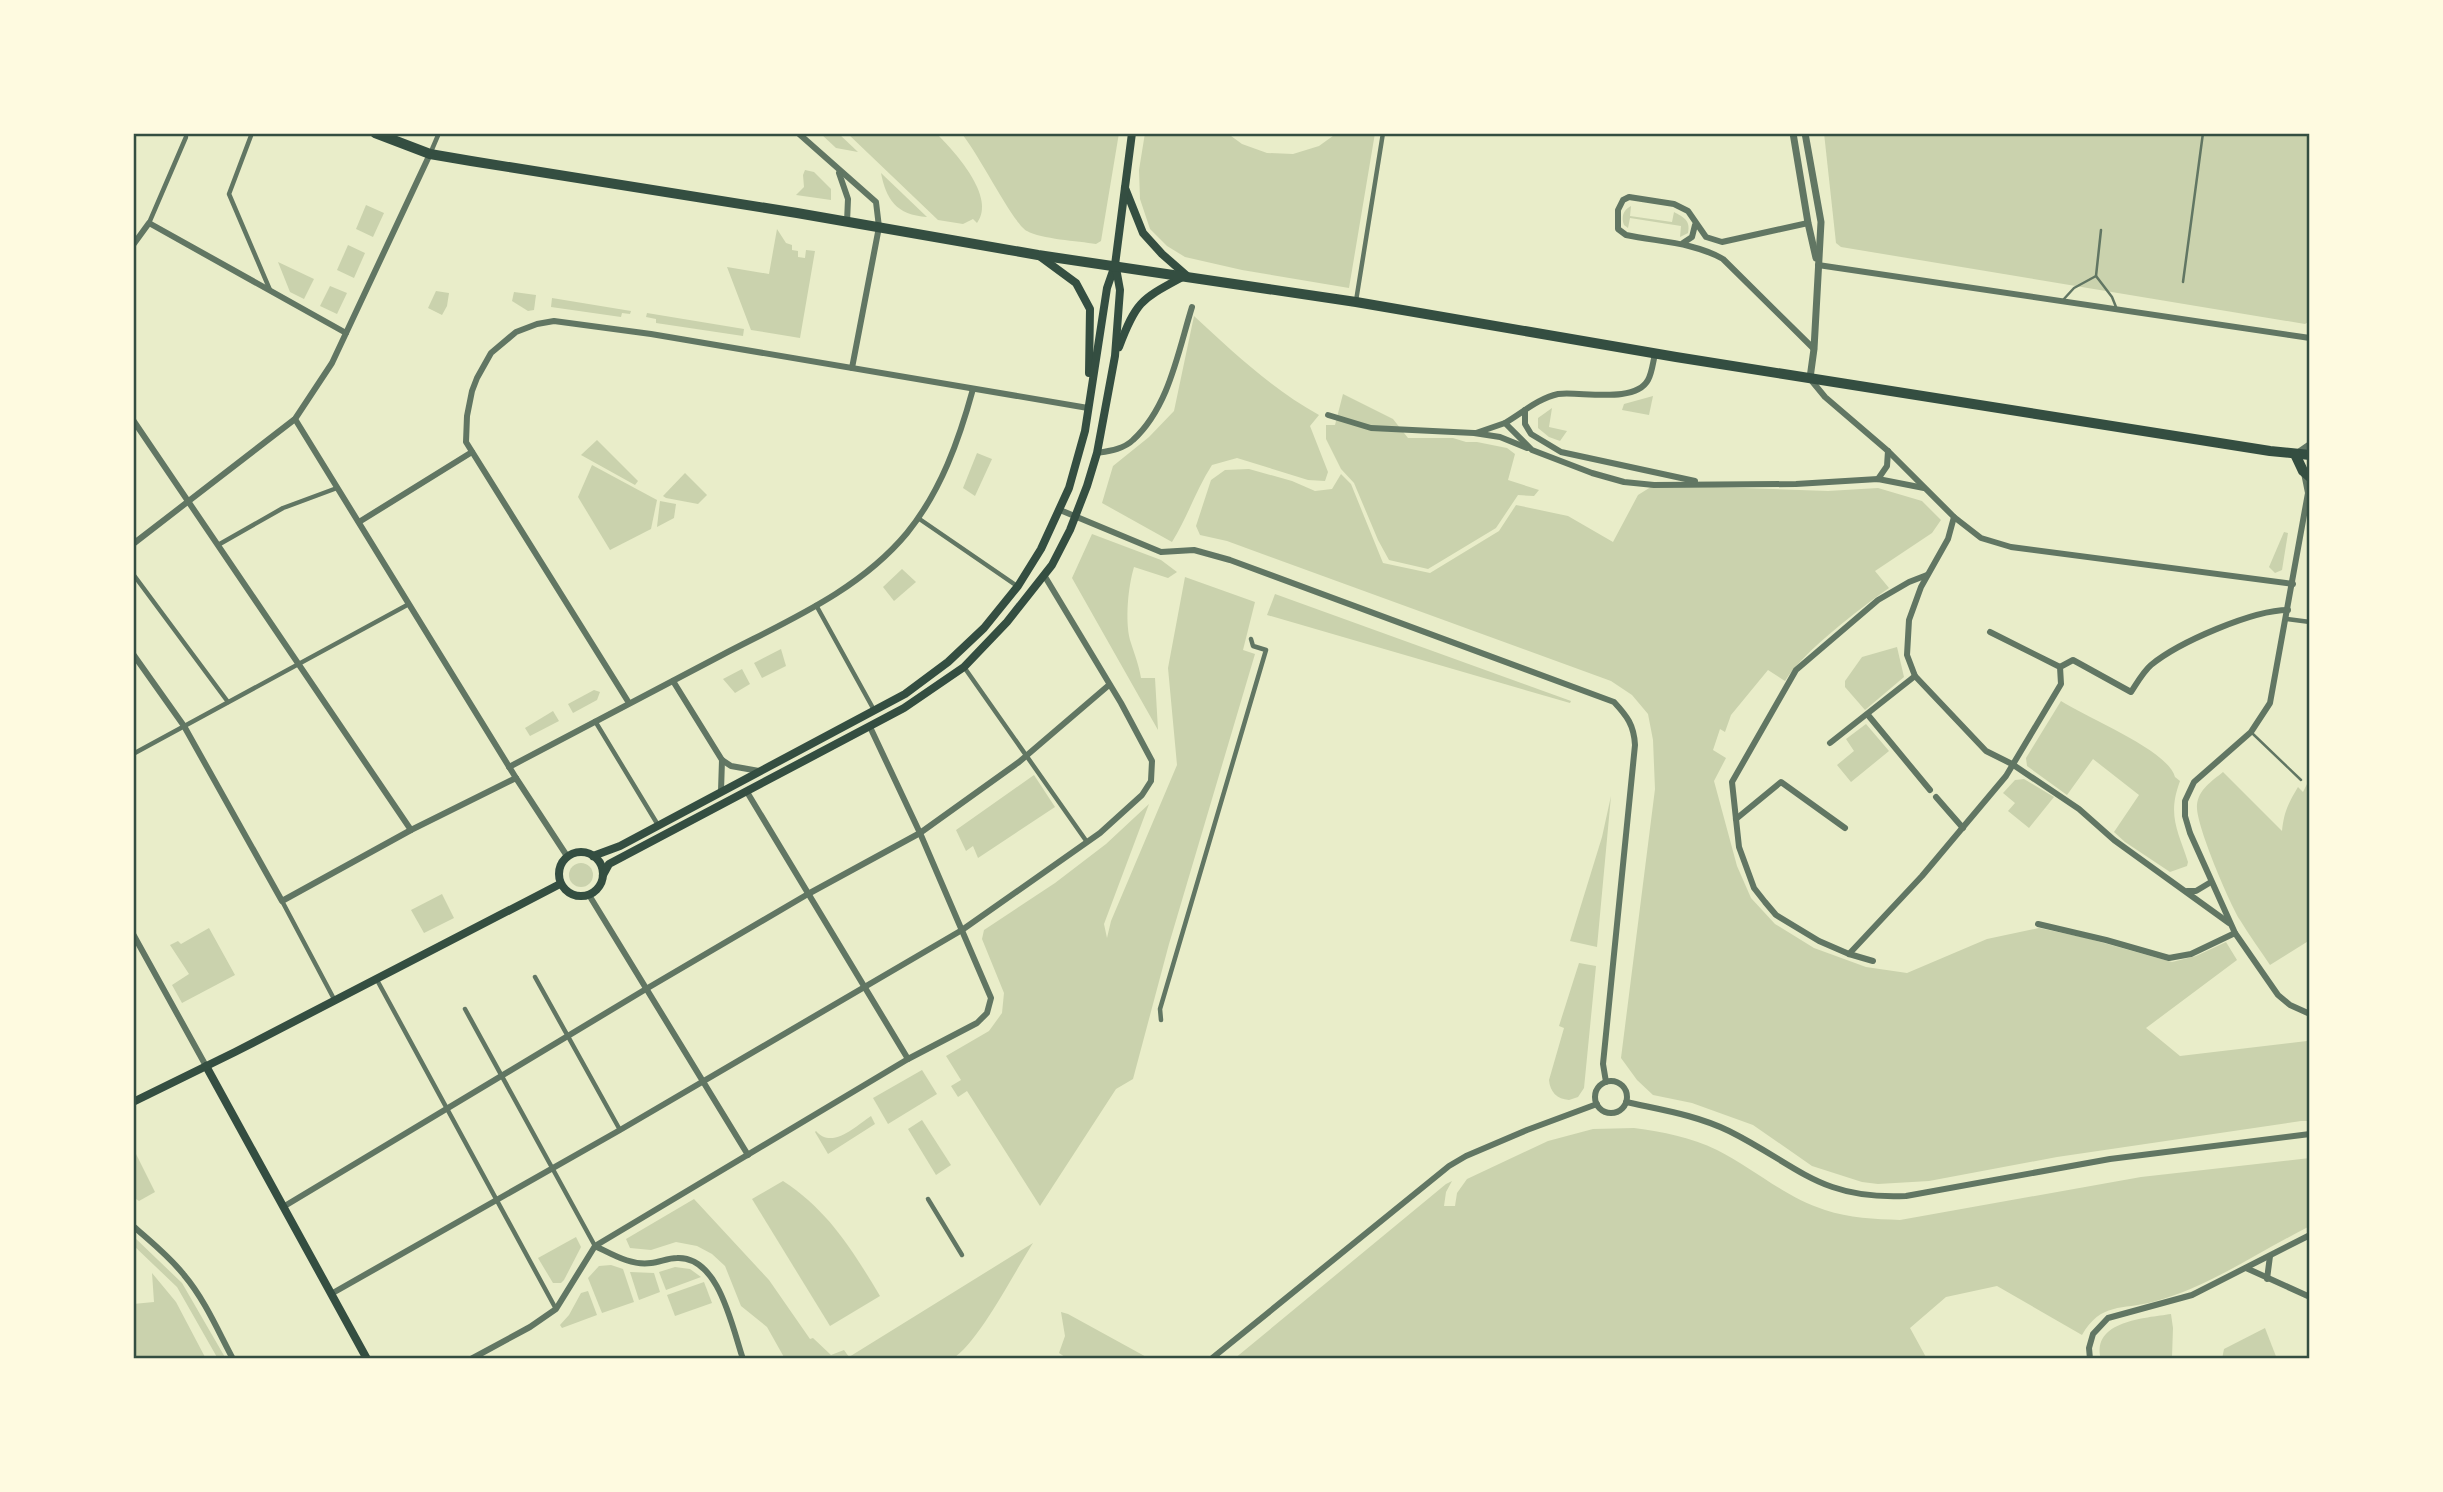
<svg xmlns="http://www.w3.org/2000/svg" width="2443" height="1492" font-family="'Alegreya Sans',sans-serif">
<style>
.green{fill:#cad2ad}
.lines{fill:none;stroke-linecap:round;stroke-linejoin:round}
.service{stroke:#617663;stroke-width:2.5}
.pedestrian{stroke:#617663;stroke-width:4.5}
.minor{stroke:#617663;stroke-width:6}
.tertiary{stroke:#617663;stroke-width:7}
.secondary{stroke:#344e41;stroke-width:8}
.trunk{stroke:#344e41;stroke-width:10}
.neatline{fill:none;stroke:#344e41;stroke-width:2.5}
</style>
<rect width="100%" height="100%" fill="#e9edc9"/>
<g class="green">
<polygon points="820,133 838,133 858,152 836,148"/>
<path d="M847 133H936C954 151 997 197 977 223L973 219 963 224 938 220Z"/>
<path d="M961 133H1001L1004 136 1007 133H1119L1101 241 1096 244C1078 241 1041 239 1027 231 1013 224 978 152 961 133Z"/>
<polygon points="1145,133 1227,133 1242,144 1267,153 1293,154 1319,146 1337,133 1375,133 1349,288 1242,270 1185,257 1167,246 1150,229 1140,199 1139,170"/>
<polygon points="1824,133 2310,133 2310,321 2305,324 1841,247 1836,243"/>
<polygon points="805,170 814,172 831,189 831,200 796,195 804,187 803,175"/>
<path d="M881 173 927 217C896 215 886 199 881 173Z"/>
<polygon points="366,205 384,213 373,237 356,229"/>
<path d="M1631 206 1630 216 1672 222 1674 212C1683 217 1691 220 1688 233L1680 237 1681 226 1630 218 1628 228 1624 225C1621 217 1623 210 1631 206Z"/>
<polygon points="777,229 786,243 792,245 792,250 798,251 798,257 805,258 806,250 815,251 800,338 751,330 727,267 769,274"/>
<polygon points="348,245 365,253 354,278 337,270"/>
<polygon points="278,262 314,279 304,299 290,292"/>
<polygon points="330,286 347,293 337,314 320,306"/>
<polygon points="436,291 449,293 447,306 442,315 428,308"/>
<polygon points="514,292 536,295 534,310 528,311 512,301"/>
<polygon points="552,298 631,311 630,314 622,313 621,317 551,307"/>
<polygon points="647,313 744,329 743,336 656,323 656,319 646,317"/>
<path d="M1194 316C1233 352 1272 389 1319 415L1310 426 1328 472 1325 481 1308 480 1237 458 1212 465C1196 490 1188 516 1172 542L1102 503 1113 466 1149 437 1174 411Z"/>
<polygon points="1343,394 1393,419 1408,438 1453,438 1466,442 1477,442 1507,448 1515,454 1508,480 1539,490 1534,496 1518,495 1496,528 1428,569 1389,560 1378,540 1354,483 1341,469 1326,439 1326,425 1335,425"/>
<polygon points="1653,396 1649,415 1622,410 1624,404"/>
<polygon points="1552,408 1549,427 1567,431 1560,441 1549,437 1538,428 1538,418"/>
<polygon points="597,440 638,481 635,485 581,455"/>
<polygon points="977,453 992,459 975,496 963,488"/>
<polygon points="592,465 657,500 651,529 610,550 578,497"/>
<path d="M1249 469 1292 481 1315 491 1332 489 1341 474 1351 484 1383 563 1430 573 1499 531 1516 505 1568 516 1613 542 1638 495 1654 485 1828 491 1878 488 1922 501 1941 520 1932 533 1875 571 1889 588C1858 610 1805 650 1785 681L1768 670 1731 715 1725 732 1720 729 1713 750 1726 758 1714 781 1737 866 1751 898 1775 924 1814 948 1866 967 1907 973 1987 939 2039 928 2086 938 2172 962 2196 956 2226 942 2237 960 2146 1028 2180 1056 2307 1041 2310 1029V1121H2301L2057 1157 1929 1181 1878 1184 1862 1182 1812 1166 1753 1125 1692 1103 1653 1095 1637 1080 1621 1058 1655 789 1653 740 1648 714 1632 695 1611 681 1227 541 1200 535 1196 526 1211 480 1225 470Z"/>
<polygon points="685,473 707,495 698,504 666,498 663,496"/>
<polygon points="660,501 676,504 674,518 657,527"/>
<polygon points="2284,532 2288,533 2282,570 2275,573 2269,567"/>
<path d="M1092 534 1161 560 1177 572 1168 578 1134 567C1128 587 1125 620 1130 640 1134 653 1139 665 1141 678H1155L1158 730 1072 578Z"/>
<polygon points="902,569 916,582 894,601 883,587"/>
<polygon points="1185,577 1255,602 1243,650 1255,654 1169,944 1133,1079 1116,1089 1040,1206 967,1091 958,1097 951,1086 961,1080 946,1056 989,1031 1002,1013 1004,993 982,939 984,930 1055,883 1106,844 1149,804 1104,924 1107,938 1111,921 1177,765 1168,668"/>
<polygon points="1275,594 1571,701 1570,703 1267,615"/>
<polygon points="1897,647 1904,677 1865,710 1845,687 1845,681 1862,657"/>
<polygon points="781,649 786,666 762,678 754,663"/>
<polygon points="742,669 750,684 735,693 723,679"/>
<polygon points="594,690 600,692 597,700 573,713 568,704"/>
<path d="M2061 701C2087 718 2168 750 2175 777L2180 781C2167 816 2178 830 2188 862L2187 866 2170 872 2125 842 2114 832 2139 795 2093 759 2067 795 2027 766 2026 758Z"/>
<polygon points="553,711 559,721 530,736 525,728"/>
<polygon points="1866,724 1889,751 1851,782 1837,765 1854,751 1846,739"/>
<path d="M2223 772 2282 831C2284 812 2288 804 2298 787L2303 792 2310 778V940L2270 965C2260 950 2249 935 2240 920 2229 902 2195 823 2197 805 2198 790 2212 781 2223 772Z"/>
<polygon points="1034,775 1055,807 978,858 973,846 966,851 956,830"/>
<polygon points="2024,779 2054,797 2029,828 2008,811 2015,803 2003,793 2015,780"/>
<polygon points="1611,796 1597,947 1570,941 1602,837"/>
<circle cx="581" cy="875" r="12"/>
<polygon points="442,894 454,918 424,933 411,910"/>
<polygon points="209,928 235,975 182,1003 172,985 189,974 170,945 178,941 181,944"/>
<path d="M1579 963 1596 966 1584 1088 1578 1097 1569 1100C1557 1099 1550 1092 1549 1080L1564 1028 1559 1026Z"/>
<polygon points="922,1070 937,1094 888,1124 873,1098"/>
<path d="M871 1116 875 1124 828 1154 815 1132 816 1131C832 1150 856 1126 871 1116Z"/>
<polygon points="922,1120 951,1165 936,1175 908,1129"/>
<path d="M1634 1128C1663 1132 1691 1137 1717 1150 1753 1168 1786 1198 1825 1210 1849 1218 1875 1219 1900 1220L2141 1177 2310 1158V1226C2258 1252 2209 1287 2153 1302 2122 1310 2101 1302 2082 1335L1997 1286 1946 1297 1910 1328 1927 1359H1234L1446 1184 1452 1181 1446 1192 1444 1206H1455L1457 1193 1467 1179 1548 1141 1593 1129Z"/>
<polygon points="133,1148 155,1192 139,1201 133,1197"/>
<path d="M783 1181C828 1210 853 1251 880 1296L830 1326 752 1199Z"/>
<path d="M694 1199 769 1280 810 1339 813 1338 831 1355 844 1350 849 1357 1033 1243C1015 1271 978 1344 952 1359H785L767 1327 741 1306 725 1266 712 1254 697 1246 676 1242 651 1250 630 1248 626 1239Z"/>
<polygon points="133,1236 182,1283 226,1359 218,1359 177,1287 133,1245"/>
<polygon points="576,1237 581,1247 564,1280 561,1283 553,1283 538,1258"/>
<polygon points="611,1265 623,1269 634,1302 602,1313 588,1278 599,1266"/>
<polygon points="675,1267 690,1269 701,1277 666,1290 659,1272"/>
<polygon points="630,1272 654,1273 660,1292 639,1300"/>
<polygon points="152,1273 176,1302 206,1359 133,1359 133,1304 154,1302"/>
<polygon points="704,1282 712,1303 675,1316 667,1295"/>
<polygon points="588,1291 597,1315 562,1328 560,1325 569,1315 581,1293"/>
<polygon points="1061,1312 1068,1314 1150,1359 1064,1359 1065,1357 1059,1353 1065,1336"/>
<path d="M2171 1314 2173 1328 2172 1357 2182 1359H2101C2091 1321 2145 1318 2171 1314Z"/>
<polygon points="2265,1328 2277,1359 2222,1359 2224,1349"/>
</g>
<g class="lines">
<g class="service">
<polyline points="2096,276 2101,230"/>
<polyline points="2183,282 2203,133"/>
<polyline points="2063,300 2074,288 2096,276 2112,297 2116,307"/>
<polyline points="2253,734 2301,780"/>
</g>
<g class="pedestrian">
<polyline points="252,133 229,194 270,290"/>
<polyline points="430,154 439,133"/>
<polyline points="149,223 186,137"/>
<polyline points="1356,301 1383,133"/>
<polyline points="918,518 1017,586"/>
<polyline points="218,545 283,508 337,488"/>
<polyline points="133,574 228,702"/>
<polyline points="816,605 874,710"/>
<polyline points="2287,619 2310,622"/>
<polyline points="964,667 1087,842"/>
<polyline points="595,721 658,825"/>
<polyline points="133,754 409,604"/>
<polyline points="282,901 334,999"/>
<polyline points="535,977 620,1130"/>
<polyline points="377,980 556,1309"/>
<polyline points="465,1009 595,1246"/>
<polyline points="1161,1020 1160,1009 1266,650 1253,646 1251,639"/>
<polyline points="928,1199 962,1255"/>
</g>
<g class="minor">
<polyline points="798,133 876,202 879,227 852,368"/>
<polyline points="839,173 848,199 847,222"/>
<path d="M1808 223 1722 242 1706 237 1688 211 1674 204 1629 197 1623 200 1618 210V229L1626 235C1659 242 1693 242 1723 259L1814 349"/>
<polyline points="1683,243 1692,237 1695,225"/>
<polyline points="133,245 149,223 346,333"/>
<polyline points="1818,265 2310,338"/>
<path d="M1655 354C1653 362 1652 373 1648 380 1635 404 1580 391 1558 394 1539 398 1522 413 1505 423L1532 450 1592 473 1624 482 1654 485 1796 484 1878 479 1924 488"/>
<polyline points="1811,380 1825,397 1888,451 1954,517 1948,539 1921,587 1909,620 1907,655 1915,676 1986,751 2012,764 2079,809 2114,840 2229,923"/>
<polyline points="1525,410 1525,424 1531,434 1561,452 1695,481"/>
<polyline points="1328,415 1371,428 1474,433 1500,437 1527,448"/>
<polyline points="295,419 516,778 567,856"/>
<polyline points="133,420 411,830"/>
<polyline points="1476,433 1505,423"/>
<path d="M1097 453C1109 451 1124 449 1133 440 1169 407 1178 352 1192 307"/>
<polyline points="2297,453 2310,444"/>
<polyline points="2304,473 2308,493 2270,703 2251,732 2194,782 2185,801 2185,816 2190,833 2235,933 2278,995 2290,1005 2310,1014"/>
<polyline points="1878,479 1887,466 1888,451"/>
<path d="M1060 510 1161 552 1194 550 1230 560 1614 702C1627 716 1634 725 1635 745L1603 1064 1606 1082"/>
<polyline points="1954,517 1981,538 2011,547 2293,584"/>
<polyline points="359,522 472,452"/>
<polyline points="133,544 295,419 332,363 430,154"/>
<polyline points="133,654 184,726 282,901 411,830 516,778"/>
<path d="M2060 667 2073 660 2131 692C2137 683 2143 672 2151 665 2179 642 2253 610 2288 610"/>
<polyline points="673,681 722,760 731,766 759,771"/>
<polyline points="629,703 466,442 467,416 472,391 477,378 491,353 516,332 537,324 554,321 651,334 1088,408"/>
<polyline points="1868,715 1930,790"/>
<polyline points="1830,743 1915,676"/>
<path d="M509 767C580 729 651 692 722 655 787 621 859 591 907 533 941 491 959 440 973 389"/>
<polyline points="721,791 722,760"/>
<polyline points="747,792 908,1059"/>
<polyline points="1936,797 1963,828"/>
<polyline points="1736,819 1781,782 1845,828"/>
<polyline points="2187,891 2196,891 2211,882"/>
<polyline points="589,895 748,1155"/>
<polyline points="2038,924 2106,940 2169,958 2191,954 2235,933"/>
<polyline points="133,934 206,1066"/>
<polyline points="1849,954 1922,876 2006,776 2061,684 2060,667 1990,632"/>
<polyline points="1873,961 1849,954 1819,941 1776,915 1765,902 1754,888 1739,847 1732,782 1796,670 1878,600 1909,582 1927,575"/>
<circle cx="1611" cy="1097" r="16"/>
<path d="M1626 1102C1662 1110 1696 1115 1729 1131 1799 1166 1820 1200 1906 1196L2110 1159 2310 1134"/>
<polyline points="283,1207 646,989 808,894 920,833 1019,762 1109,685"/>
<path d="M133 1226C151 1242 169 1256 184 1275 205 1300 218 1331 233 1359"/>
<path d="M595 1246C612 1254 631 1266 651 1263 660 1262 668 1258 677 1258 719 1256 732 1327 743 1359"/>
<polyline points="2246,1268 2310,1297"/>
<polyline points="2267,1279 2270,1256"/>
<polyline points="331,1294 620,1130 962,930 1100,833 1142,795 1151,781 1152,761 1121,703 1044,575"/>
<polyline points="471,1359 530,1327 556,1309 595,1246 908,1059 977,1023 987,1013 991,998 920,833 870,727"/>
<polyline points="1211,1359 1449,1166 1466,1156 1527,1130 1597,1104"/>
<polyline points="2090,1359 2089,1348 2093,1334 2108,1318 2192,1295 2310,1235"/>
</g>
<g class="tertiary">
<polyline points="1793,133 1808,223 1816,258"/>
<polyline points="1805,133 1821,222 1814,349 1810,378"/>
</g>
<g class="secondary">
<polyline points="1038,255 1076,283 1090,309 1089,373"/>
<path d="M1119 347C1137 299 1142 299 1186 275L1162 254 1143 233 1125 188"/>
<circle cx="581" cy="874" r="22"/>
<polyline points="593,856 620,846 905,694 948,662 984,628 1018,586 1041,549 1069,488 1085,431 1107,288 1115,265 1132,133"/>
<polyline points="603,875 609,864 904,708 964,667 1007,622 1052,565 1070,530 1087,486 1097,453 1115,356 1120,290 1116,268"/>
<polyline points="206,1066 367,1359"/>
<polyline points="133,1102 235,1052 560,884"/>
</g>
<g class="trunk">
<polyline points="375,133 430,154 471,161 797,213 1038,255 1356,302 1676,357 2270,451 2310,455"/>
<polyline points="2295,454 2303,471 2310,477"/>
</g>
</g>
<rect width="2443" height="1492" fill="none" stroke="#fefae0" stroke-width="270"/>
<rect x="135" y="135" width="2173" height="1222" class="neatline"/>
</svg>
